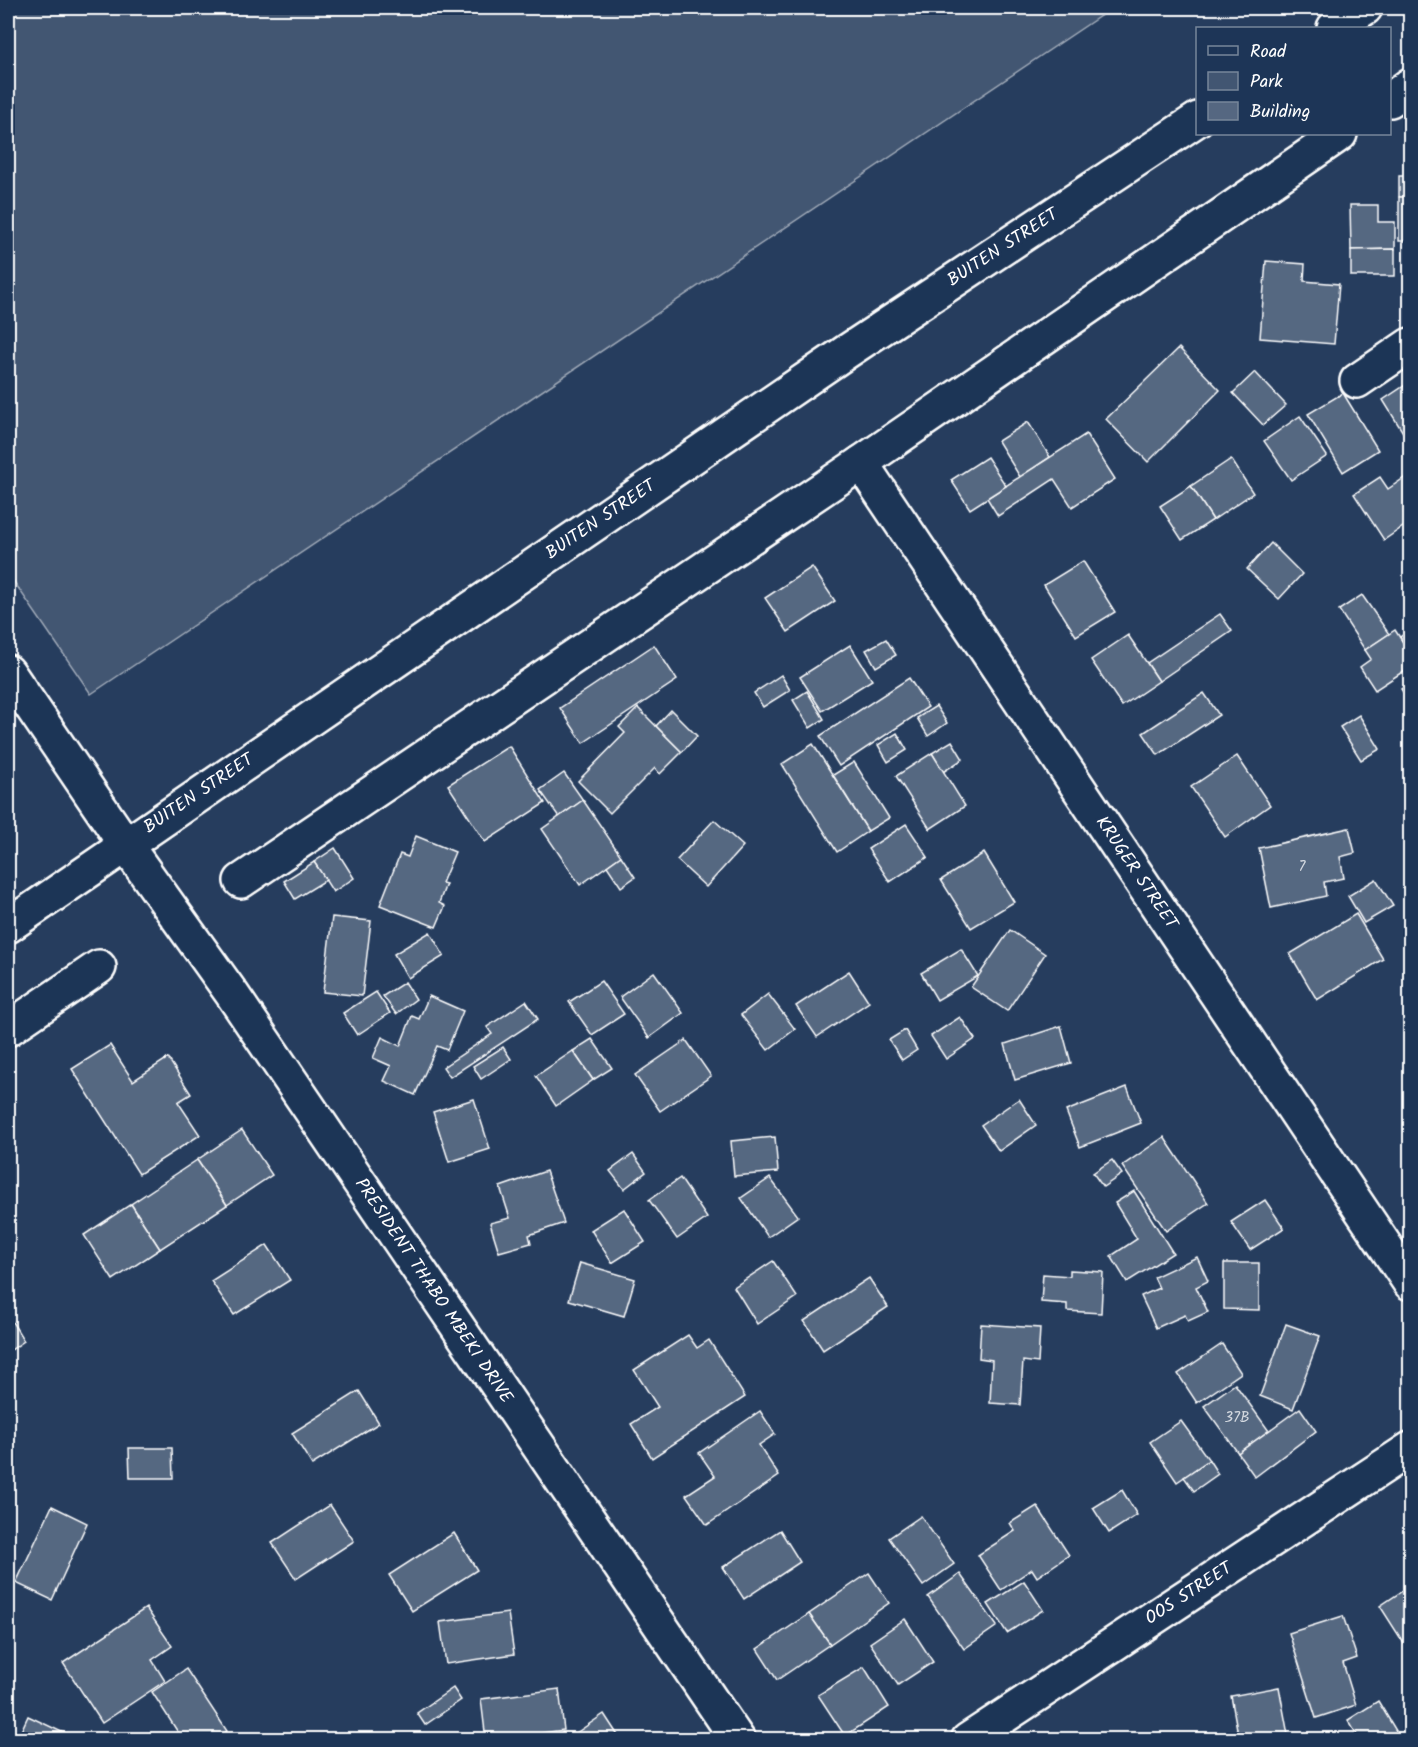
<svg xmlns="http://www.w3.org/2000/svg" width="1418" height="1747" font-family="Kalam,sans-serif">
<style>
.green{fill:#425672;stroke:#a0aab8;stroke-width:1.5}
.building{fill:#556781;stroke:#fff;stroke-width:1.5}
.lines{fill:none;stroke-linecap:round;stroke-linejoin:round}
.minor-casing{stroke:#fff;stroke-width:38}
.minor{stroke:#1d3557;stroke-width:33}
.labels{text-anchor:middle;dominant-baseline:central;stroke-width:5;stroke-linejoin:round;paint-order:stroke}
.number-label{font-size:15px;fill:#d4d9e0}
.street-label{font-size:18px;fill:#fff;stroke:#1d3557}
</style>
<rect width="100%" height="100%" fill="#263d5e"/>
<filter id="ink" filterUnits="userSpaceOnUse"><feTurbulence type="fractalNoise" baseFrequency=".0167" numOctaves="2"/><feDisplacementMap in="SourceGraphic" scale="12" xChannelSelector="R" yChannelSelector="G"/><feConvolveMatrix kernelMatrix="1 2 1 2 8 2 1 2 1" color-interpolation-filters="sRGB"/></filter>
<g filter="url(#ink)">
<polygon class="green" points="8,8 1112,8 91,694 8,573"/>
<g class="building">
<rect x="1399" y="176" width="11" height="21"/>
<rect x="1399" y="197" width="11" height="44"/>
<polygon points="1350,205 1378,205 1378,222 1395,222 1395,249 1351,250"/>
<polygon points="1395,249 1395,276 1351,276 1351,250"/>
<polygon points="1266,261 1305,264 1304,281 1339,284 1334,344 1260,338"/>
<polygon points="1179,348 1220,390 1148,462 1106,419"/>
<polygon points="1255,372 1286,405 1263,425 1233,393"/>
<polygon points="1410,382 1410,430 1404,434 1383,400"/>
<polygon points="1343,393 1378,450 1343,472 1308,414"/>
<polygon points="1300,416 1327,456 1291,480 1264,441"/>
<polygon points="1028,422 1050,457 1020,477 998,441"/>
<polygon points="1086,434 1115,479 1072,507 1054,479 998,516 987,498"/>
<polygon points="987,457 1006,486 970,509 951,480"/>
<polygon points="1231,459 1253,493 1213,520 1191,486"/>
<polygon points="1410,474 1410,508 1404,513 1410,522 1384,540 1354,494 1380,477 1388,489"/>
<polygon points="1191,486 1213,520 1182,540 1160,506"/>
<polygon points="1271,543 1302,574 1279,599 1247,569"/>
<polygon points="1083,561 1115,612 1076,636 1044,585"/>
<polygon points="812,567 835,601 788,632 765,598"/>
<polygon points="1362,595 1389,634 1365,650 1339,610"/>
<polygon points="1220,614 1232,631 1159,681 1147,663"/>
<polygon points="1395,630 1410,653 1410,667 1375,690 1360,667 1371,659 1365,650"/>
<polygon points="1410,630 1410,653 1400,637"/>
<polygon points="1128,635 1159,681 1122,706 1091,660"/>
<polygon points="886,639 896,655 876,667 866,650"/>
<polygon points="654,645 677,680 583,743 560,708"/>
<polygon points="850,645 872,680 822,711 800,677"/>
<polygon points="781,675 790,690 763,707 754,693"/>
<polygon points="909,678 928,707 839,766 820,736"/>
<polygon points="1410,683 1410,703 1401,689"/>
<polygon points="807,691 824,719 810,728 793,700"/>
<polygon points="1204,693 1219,715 1158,755 1143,733"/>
<polygon points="936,706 947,723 928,736 917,718"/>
<polygon points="638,708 682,752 660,774 655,768 610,813 578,781 625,733 619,727"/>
<polygon points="671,710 697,736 682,752 656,726"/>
<polygon points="1359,715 1380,749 1361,760 1340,727"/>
<polygon points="897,733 907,750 888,762 878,745"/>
<polygon points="952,741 963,759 943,772 932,753"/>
<polygon points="813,744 868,831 837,852 782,764"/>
<polygon points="509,746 545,803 485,842 448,785"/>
<polygon points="932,753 965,806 930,829 896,776"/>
<polygon points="1237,756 1270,805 1225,837 1191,787"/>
<polygon points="854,762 889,818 868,831 833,775"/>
<polygon points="564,773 583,800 559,817 540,790"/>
<polygon points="583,800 621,856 580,885 542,829"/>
<polygon points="714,820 743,846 706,887 677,860"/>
<polygon points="906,824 928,857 890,882 868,849"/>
<polygon points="1349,828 1355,853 1340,857 1344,878 1324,882 1326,896 1271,908 1259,848"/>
<polygon points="416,836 455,852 442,883 446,884 439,903 445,906 436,927 380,905 400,854 408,857"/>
<polygon points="335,848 354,878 333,892 314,862"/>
<polygon points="984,853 1014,902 971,928 941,880"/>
<polygon points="621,856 635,877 621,887 607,866"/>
<polygon points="314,862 326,880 295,899 284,881"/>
<polygon points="1376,879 1393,906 1364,923 1348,896"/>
<polygon points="1356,914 1383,959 1317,1000 1290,954"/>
<polygon points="332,917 371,921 362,996 323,992"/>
<polygon points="1010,930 1045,954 1007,1011 971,987"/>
<polygon points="430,932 444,956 408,978 394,954"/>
<polygon points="961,949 978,976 937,1000 921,973"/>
<polygon points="849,971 869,1002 817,1037 796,1006"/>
<polygon points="654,972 683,1013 649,1038 620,997"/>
<polygon points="601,981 624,1014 592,1035 569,1002"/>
<polygon points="405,982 416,999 396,1014 383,996"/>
<polygon points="376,992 390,1013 357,1035 343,1013"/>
<polygon points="768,994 795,1029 768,1050 741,1015"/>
<polygon points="429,996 463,1011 447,1050 437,1046 415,1095 384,1081 391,1066 373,1058 382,1037 400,1046 412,1016 419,1019"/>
<polygon points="526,1001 538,1019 450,1077 443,1067 492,1034 487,1027"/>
<polygon points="960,1017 975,1039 946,1059 931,1036"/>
<polygon points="1061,1026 1071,1063 1015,1080 1005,1044"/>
<polygon points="905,1030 917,1050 902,1060 889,1040"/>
<polygon points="592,1039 612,1068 593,1080 573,1051"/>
<polygon points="686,1040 711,1076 660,1111 635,1075"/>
<polygon points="110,1045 133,1081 168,1058 191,1094 178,1102 200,1135 139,1174 72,1069"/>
<polygon points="503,1047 511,1059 481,1079 473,1066"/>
<polygon points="573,1051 593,1080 556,1106 536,1076"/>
<polygon points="1127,1087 1141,1123 1080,1147 1066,1111"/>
<polygon points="474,1099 490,1149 449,1162 433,1112"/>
<polygon points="1019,1099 1036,1125 999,1151 981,1125"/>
<polygon points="242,1130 272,1175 227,1205 197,1160"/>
<polygon points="775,1137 778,1172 734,1176 731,1141"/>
<polygon points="1164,1137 1208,1203 1166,1231 1122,1166"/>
<polygon points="633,1154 646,1172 624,1189 610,1171"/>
<polygon points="197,1160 227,1205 160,1249 131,1204"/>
<polygon points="1112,1160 1122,1174 1103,1187 1093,1173"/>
<polygon points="546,1171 564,1223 529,1235 531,1243 499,1252 490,1223 510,1218 500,1187"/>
<polygon points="680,1178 707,1218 677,1239 649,1200"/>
<polygon points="770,1178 798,1216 768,1237 741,1198"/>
<polygon points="1134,1191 1173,1253 1127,1282 1111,1256 1137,1239 1115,1203"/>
<polygon points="1265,1200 1284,1228 1250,1250 1231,1222"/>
<polygon points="131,1204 160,1249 113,1280 84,1235"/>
<polygon points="624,1209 645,1242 612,1263 591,1230"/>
<polygon points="267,1245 290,1280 234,1315 211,1281"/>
<polygon points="1197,1257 1208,1281 1196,1287 1208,1312 1188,1321 1185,1315 1156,1328 1141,1296 1159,1288 1154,1277"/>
<polygon points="773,1261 797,1297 757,1324 734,1287"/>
<polygon points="580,1263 635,1279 624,1316 569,1300"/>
<polygon points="1224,1263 1259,1263 1259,1310 1224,1309"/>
<polygon points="1070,1270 1103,1272 1101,1313 1067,1311 1067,1304 1041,1302 1043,1274 1070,1276"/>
<polygon points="869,1278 888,1307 823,1350 804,1321"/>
<polygon points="8,1315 24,1341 8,1352"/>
<polygon points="981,1324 1040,1328 1038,1363 1023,1361 1020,1405 990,1403 992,1360 979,1358"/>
<polygon points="1286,1324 1320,1336 1293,1409 1260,1396"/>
<polygon points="688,1335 697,1348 709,1340 745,1397 652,1458 631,1424 658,1407 634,1370"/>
<polygon points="1222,1344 1241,1373 1197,1403 1178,1374"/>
<polygon points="1235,1384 1269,1431 1238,1453 1204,1406"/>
<polygon points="359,1391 379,1423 312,1465 292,1433"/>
<polygon points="1300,1408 1316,1431 1255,1477 1238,1453"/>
<polygon points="760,1411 775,1434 759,1445 779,1476 707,1525 686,1495 715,1476 699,1453"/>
<polygon points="1181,1421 1209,1460 1177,1482 1150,1442"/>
<polygon points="129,1448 172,1448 173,1478 130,1478"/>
<polygon points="1209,1460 1218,1474 1194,1491 1184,1477"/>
<polygon points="1122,1490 1137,1515 1109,1533 1093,1508"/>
<polygon points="330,1505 354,1541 296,1579 272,1543"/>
<polygon points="52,1506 87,1523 52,1600 16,1583"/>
<polygon points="1037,1506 1069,1555 1037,1577 1032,1569 1001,1590 978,1555 1015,1531 1010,1523"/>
<polygon points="921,1516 954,1564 923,1586 889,1538"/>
<polygon points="780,1530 800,1562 744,1599 723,1567"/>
<polygon points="454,1533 477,1570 412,1611 389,1575"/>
<polygon points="869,1573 889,1603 830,1644 809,1614"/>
<polygon points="960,1574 997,1626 964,1649 928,1597"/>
<polygon points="1024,1581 1043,1610 1007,1633 988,1604"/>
<polygon points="1410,1586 1410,1653 1380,1606"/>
<polygon points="146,1608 172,1646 152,1660 165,1681 102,1723 63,1663"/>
<polygon points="508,1613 514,1654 446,1664 440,1622"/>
<polygon points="809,1614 830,1644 777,1680 757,1649"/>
<polygon points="1343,1616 1357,1658 1343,1663 1356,1705 1316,1718 1289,1633"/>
<polygon points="905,1619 933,1662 898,1685 870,1643"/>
<polygon points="864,1667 889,1707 845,1736 818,1695"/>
<polygon points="186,1669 227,1731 215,1740 183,1740 152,1692"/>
<polygon points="1279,1687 1289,1740 1239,1740 1231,1696"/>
<polygon points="453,1688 461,1700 425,1725 417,1713"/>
<polygon points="559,1689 564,1730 543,1733 544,1740 514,1740 513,1736 486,1740 481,1699"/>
<polygon points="1378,1701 1398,1734 1390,1740 1360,1740 1348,1720"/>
<polygon points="604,1714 621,1740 566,1740"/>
<polygon points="28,1716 64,1733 61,1740 17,1740"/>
<polygon points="1410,1730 1410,1740 1395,1740"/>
</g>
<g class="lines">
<g class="minor-casing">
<g id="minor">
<polyline points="1334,28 1365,8"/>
<polyline points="1390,100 1410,85"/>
<polyline points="1357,381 1410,345"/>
<polyline points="861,463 1410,1283"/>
<polyline points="8,672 125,844 232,994 738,1740"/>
<polyline points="241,881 861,463 1340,134"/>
<polyline points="8,926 846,352 1198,119"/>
<polyline points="8,1029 99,967"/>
<polyline points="968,1740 1410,1449"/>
</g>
</g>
<use href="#minor" class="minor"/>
</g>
</g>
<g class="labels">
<g class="number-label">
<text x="1302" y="867">7</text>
<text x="1237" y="1418">37B</text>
</g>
<g class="street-label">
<text transform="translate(1003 248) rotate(-33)">BUITEN STREET</text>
<text transform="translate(601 520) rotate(-34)">BUITEN STREET</text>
<text transform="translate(199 794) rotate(-34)">BUITEN STREET</text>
<text transform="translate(1136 873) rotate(56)">KRUGER STREET</text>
<text transform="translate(433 1291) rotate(56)">PRESIDENT THABO MBEKI DRIVE</text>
<text transform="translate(1189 1594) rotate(-33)">OOS STREET</text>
</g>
</g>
<rect width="1418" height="1747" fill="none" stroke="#1d3557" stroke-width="30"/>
<rect x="15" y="15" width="1388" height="1717" fill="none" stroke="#fff" stroke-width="2" filter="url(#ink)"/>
<rect x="1196" y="27" width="195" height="108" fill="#1d3557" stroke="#77869a" stroke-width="1.5"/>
<rect x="1208" y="46" width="30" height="9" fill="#1d3557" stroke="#77869a" stroke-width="1.5"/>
<text x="1250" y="57" font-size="18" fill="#ffffff">Road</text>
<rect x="1208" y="72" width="30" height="18" fill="#425672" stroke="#77869a" stroke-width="1.5"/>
<text x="1250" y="87" font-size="18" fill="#ffffff">Park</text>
<rect x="1208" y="102" width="30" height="18" fill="#556781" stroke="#77869a" stroke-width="1.5"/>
<text x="1250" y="117" font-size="18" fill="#ffffff">Building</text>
</svg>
